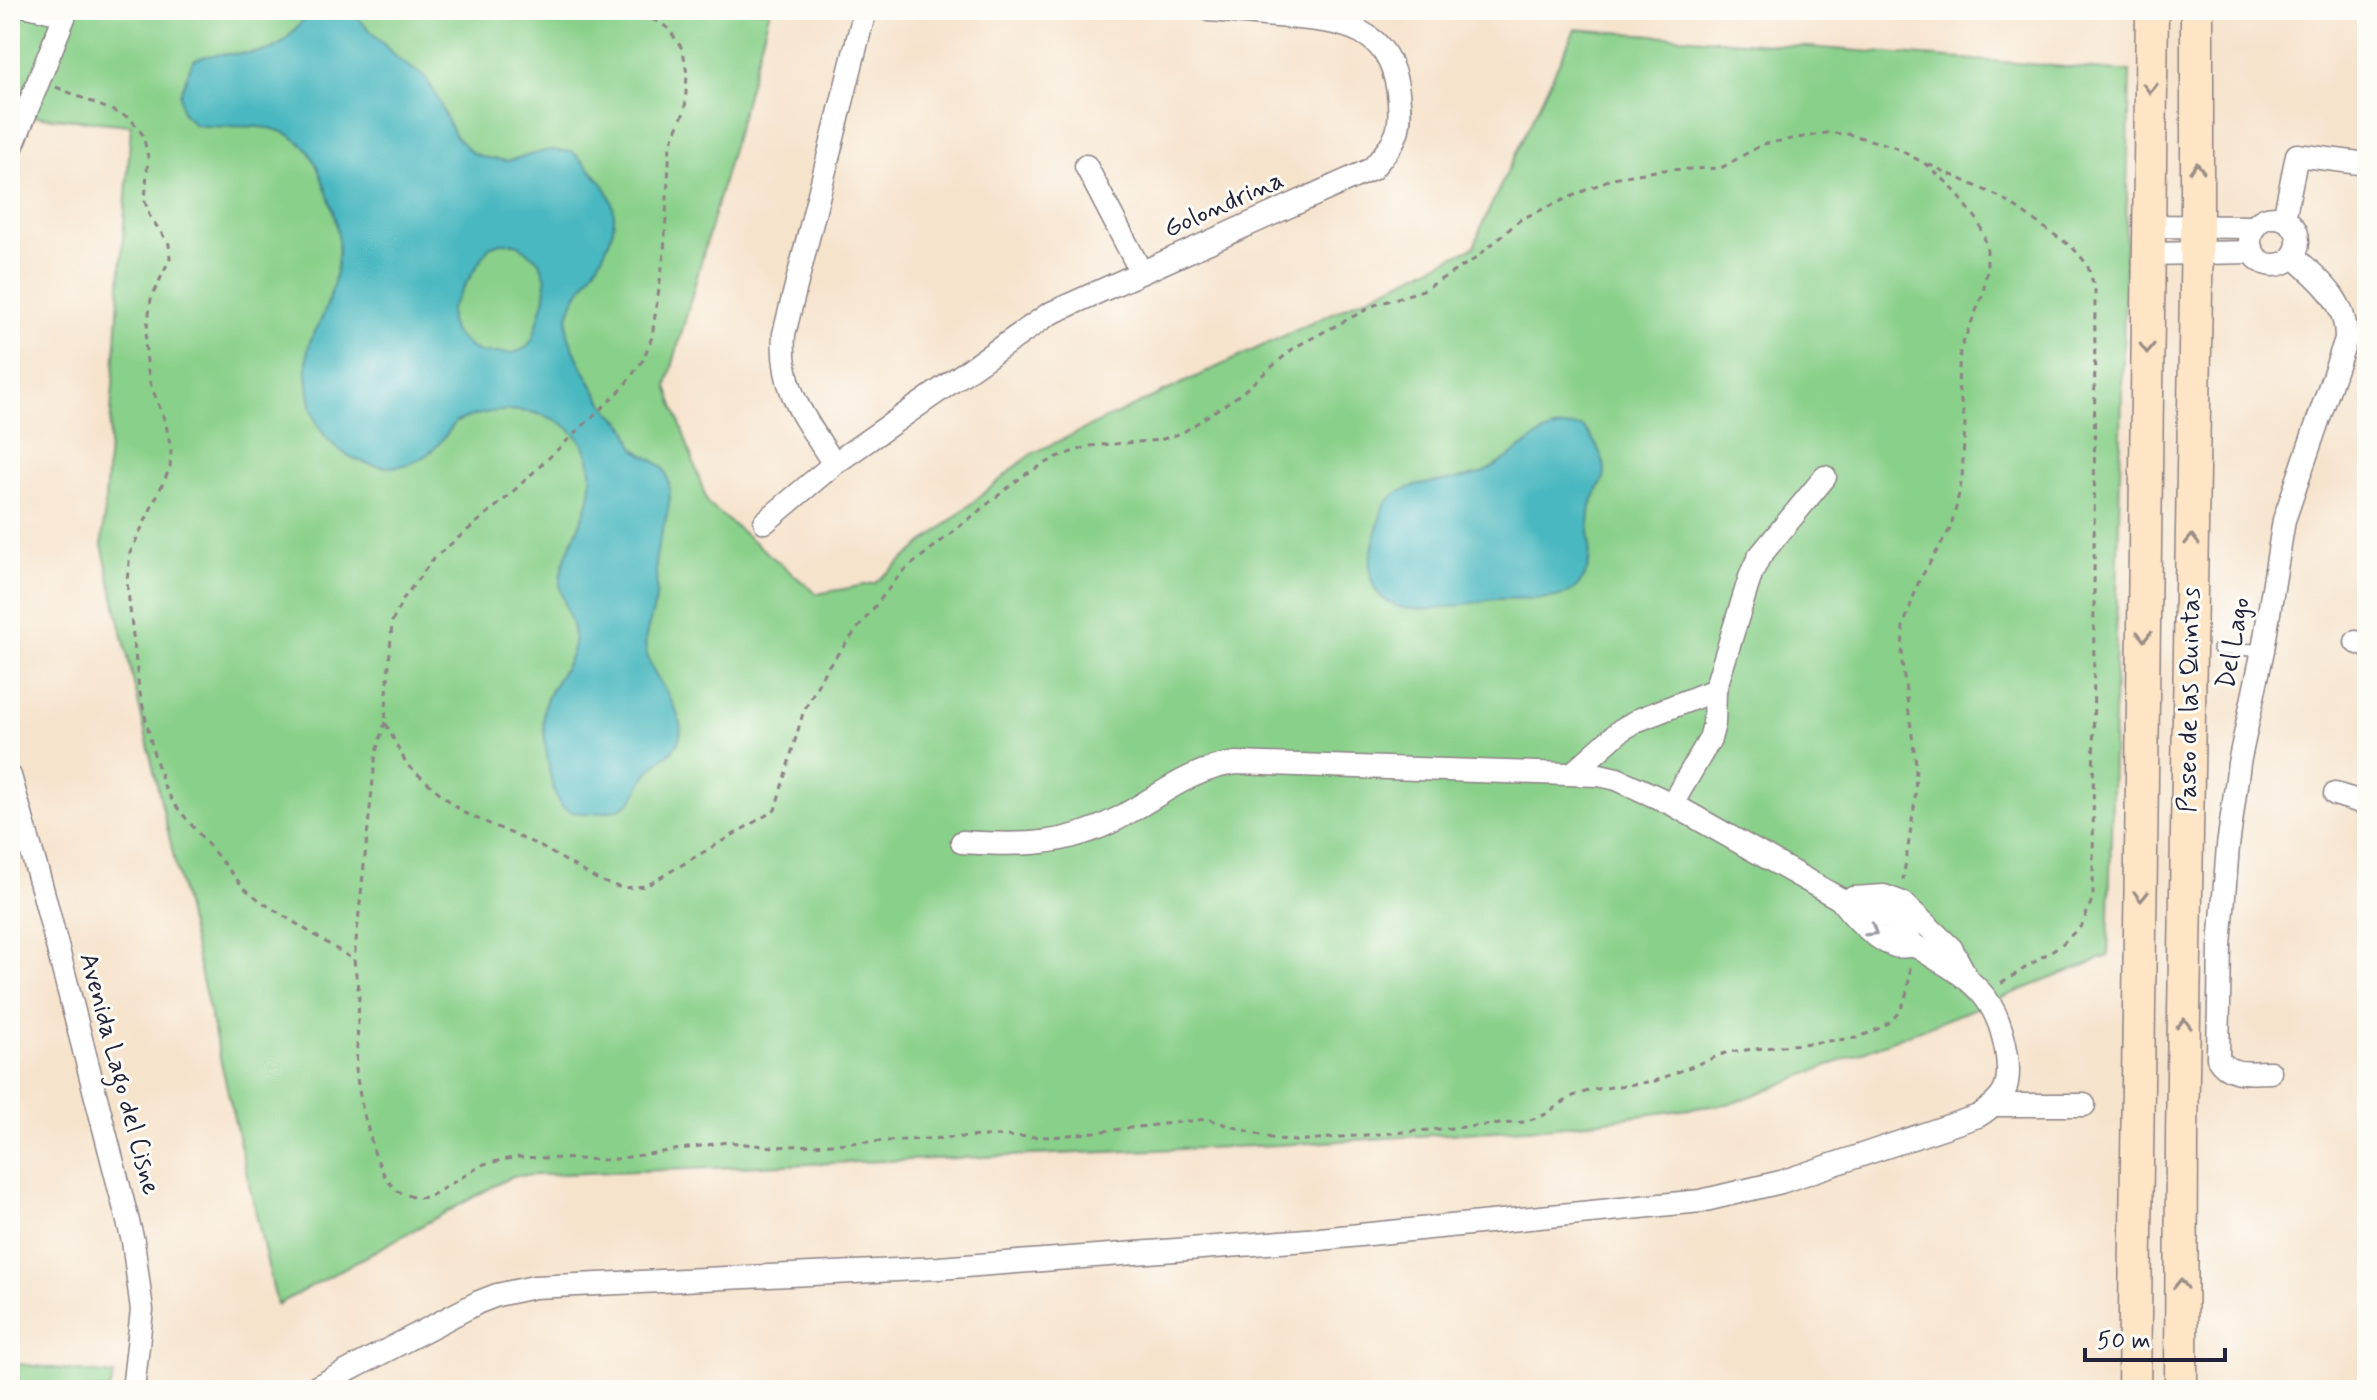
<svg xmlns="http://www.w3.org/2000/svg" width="2377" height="1400" font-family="Mynerve,sans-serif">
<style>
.green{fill:#89d08a;stroke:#567962;stroke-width:2}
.water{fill:#49b8c0;stroke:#366d7e;stroke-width:2;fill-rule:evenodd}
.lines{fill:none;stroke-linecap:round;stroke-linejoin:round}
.lane-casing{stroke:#8c8284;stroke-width:14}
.street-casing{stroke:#8c8284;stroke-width:25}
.secondary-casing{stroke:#8c8284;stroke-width:35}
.path{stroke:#8c8284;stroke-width:3;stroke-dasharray:6 6;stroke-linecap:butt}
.lane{stroke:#fff;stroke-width:11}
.street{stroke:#fff;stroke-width:22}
.secondary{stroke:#fee5c5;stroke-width:32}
.oneway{stroke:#9b8d87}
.oneway2{stroke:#9c9ca7}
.labels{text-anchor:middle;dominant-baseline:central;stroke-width:6;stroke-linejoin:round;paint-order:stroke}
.street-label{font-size:26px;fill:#22223b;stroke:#fdfcf7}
</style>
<rect width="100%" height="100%" fill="#fdfcf7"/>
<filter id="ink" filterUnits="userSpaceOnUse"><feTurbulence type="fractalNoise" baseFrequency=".0125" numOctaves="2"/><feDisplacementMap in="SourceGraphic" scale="16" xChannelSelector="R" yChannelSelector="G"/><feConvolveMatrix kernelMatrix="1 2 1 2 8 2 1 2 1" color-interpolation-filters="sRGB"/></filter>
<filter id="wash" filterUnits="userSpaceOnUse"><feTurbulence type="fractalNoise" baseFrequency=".006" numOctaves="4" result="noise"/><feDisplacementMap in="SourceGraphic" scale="32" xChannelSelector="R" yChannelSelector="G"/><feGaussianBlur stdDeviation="1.8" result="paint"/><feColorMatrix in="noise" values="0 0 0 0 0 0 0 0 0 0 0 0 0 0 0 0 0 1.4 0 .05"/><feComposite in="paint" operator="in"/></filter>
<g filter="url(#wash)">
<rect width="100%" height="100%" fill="#f6e3cc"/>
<g class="green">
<polygon points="10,10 770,10 667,386 708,504 817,594 875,583 1031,454 1474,247 1482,225 1575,29 2130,72 2108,956 1733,1103 1556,1127 1278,1145 512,1176 277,1305 102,545 131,125 10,114"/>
<polygon points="10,1363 114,1375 110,1390 10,1390"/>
</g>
<g class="water">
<path d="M317 11 342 13 359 19 399 60 424 76 434 91 454 135 471 152 483 157 507 161 549 150 573 152C584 163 596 174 605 187 630 225 598 263 577 295 570 307 565 320 568 333 572 351 597 396 609 410 614 417 623 422 627 429 630 435 631 443 635 448 646 460 664 460 668 479 675 508 659 531 656 558 655 571 658 584 656 598 654 615 643 633 646 650 650 677 686 709 680 736 677 752 660 759 650 770 641 779 639 796 628 804 618 812 595 813 583 813 574 813 564 810 559 803 550 788 540 721 545 704 551 683 570 667 574 644 577 625 558 596 560 580 563 551 583 526 589 498 607 414 516 395 456 422 445 436 435 452 418 460 378 480 322 453 312 409 308 390 304 361 310 342 313 334 318 327 321 320 332 295 340 265 338 237 337 218 320 167 309 152 280 114 235 131 195 125L182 112 180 94 193 60C217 50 244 57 269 50 290 44 297 19 317 11ZM500 243H516L540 262 546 279 545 297 533 338 526 348 514 353H482L471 348 454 333 450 321V309L489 247Z"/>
<path d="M1583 427C1593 438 1600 449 1604 464 1608 481 1596 488 1592 503 1583 531 1601 568 1574 589 1554 605 1520 596 1496 599 1460 603 1378 632 1370 572 1368 556 1379 524 1383 507 1405 475 1452 486 1484 472 1509 461 1534 433 1558 428 1566 426 1575 427 1583 427Z"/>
</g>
</g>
<g filter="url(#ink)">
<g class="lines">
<g class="lane-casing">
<g id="lane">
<polyline points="20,10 63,20"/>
<polyline points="2219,649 2263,650"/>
</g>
</g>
<g class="street-casing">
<g id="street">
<polyline points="10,152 67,10"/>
<polyline points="1086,166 1141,272"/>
<circle cx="2274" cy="241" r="24"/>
<polyline points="2284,219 2297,155 2367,164"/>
<polyline points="2148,226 2255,227"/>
<polyline points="2148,254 2253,252"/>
<path d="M834 464C805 418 780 391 784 334L865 10"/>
<path d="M765 522 834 464 1049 314 1372 169C1397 139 1403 133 1398 92 1389 27 1344 22 1289 17 1262 15 1236 12 1209 10"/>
<polyline points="2356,642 2367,646"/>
<polyline points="1573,773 1621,730 1638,720 1715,690"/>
<polyline points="10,776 44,895 133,1241 142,1310 133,1390"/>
<polyline points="2335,794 2367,804"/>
<polyline points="1672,804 1710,739 1714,724 1715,690 1751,574 1759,557 1825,477"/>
<path d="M962 842C1021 846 1066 846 1119 818 1158 797 1192 768 1236 763L1599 775 1617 779 1672 804 1840 899C1871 905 1899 918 1914 946"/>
<polyline points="1853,898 1884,896 1903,903 1951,948 1966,976"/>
<path d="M2270 1072C2251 1072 2229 1077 2218 1058L2220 946 2228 846 2239 763 2263 650 2284 520 2346 339C2347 301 2320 280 2293 256"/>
<polyline points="1995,1105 2084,1105"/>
<path d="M311 1390 479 1302 497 1295 534 1287 939 1268 1320 1239 1701 1201 1781 1182 1978 1116C2005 1099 2011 1088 2007 1056 2000 1008 1982 985 1940 961 1932 957 1922 948 1914 946 1908 945 1901 948 1895 946 1875 940 1853 916 1840 899"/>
</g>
</g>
<g class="secondary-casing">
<g id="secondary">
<polyline points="2134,1390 2152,10"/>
<polyline points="2181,1390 2182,1136 2197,227 2197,10"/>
</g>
</g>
<g class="path">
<polyline points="606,10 636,14 659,22 669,29 683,50 687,74 685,110 670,145 664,253 652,337 643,360 621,390 505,499 434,558 403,599 392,622 385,722 407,765 462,812 538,845 600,881 622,888 646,886 775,810 803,713 826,669 901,573 1024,475 1057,457 1090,446 1160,440 1182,433 1239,395 1295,347 1375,305 1423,290 1475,259 1521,219 1613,178 1662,170 1721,168 1763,144 1826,133 1848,134 1892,146 1924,163 1950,185 1979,222 1987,246 1987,269 1983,294 1960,350 1958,386 1965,423 1962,478 1956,508 1950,529 1919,581 1903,627 1902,662 1916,764 1915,801 1903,880"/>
<polyline points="10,74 18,75"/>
<polyline points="56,87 130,118 143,135 148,157 145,201 149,215 169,244 170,258 151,299 145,343 149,380 166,424 171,450 170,468 130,553 127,582 139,689 153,751 165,788 175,805 244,888 262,902 354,960"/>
<polyline points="1928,164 2002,198 2072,247 2087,264 2095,289 2093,897 2082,925 2062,944 1999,985"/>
<path d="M385 722 376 752 354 960 359 995 356 1073 362 1107 375 1155 386 1179 397 1191 415 1198 429 1197 484 1164 517 1157 609 1160 727 1142 774 1147 983 1136 1052 1137 1207 1119 1271 1138 1294 1141 1525 1122 1544 1115 1573 1096 1591 1090 1655 1081 1728 1052 1856 1038C1898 1023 1907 1011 1910 967"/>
</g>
<use href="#lane" class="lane"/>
<use href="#street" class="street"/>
<use href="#secondary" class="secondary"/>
</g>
<defs><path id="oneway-chevron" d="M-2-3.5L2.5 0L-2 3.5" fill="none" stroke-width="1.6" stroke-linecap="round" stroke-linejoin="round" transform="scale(2)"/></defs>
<g class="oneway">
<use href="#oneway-chevron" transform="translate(2150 88) rotate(91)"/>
<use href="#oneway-chevron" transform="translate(2197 168) rotate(-90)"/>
<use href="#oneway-chevron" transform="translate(2147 348) rotate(91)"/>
<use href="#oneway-chevron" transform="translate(2192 540) rotate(-89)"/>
<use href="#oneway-chevron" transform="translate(2144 636) rotate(91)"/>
<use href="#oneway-chevron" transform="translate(2141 896) rotate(91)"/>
<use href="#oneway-chevron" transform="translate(2184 1024) rotate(-89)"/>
<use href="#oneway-chevron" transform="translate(2181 1284) rotate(-89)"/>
</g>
<use class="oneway2" href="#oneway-chevron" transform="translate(1872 931) rotate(32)"/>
</g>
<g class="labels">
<g class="street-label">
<text transform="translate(1224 205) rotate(-24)">Golondrina</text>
<text transform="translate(2234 643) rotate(-80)">Del Lago</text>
<text transform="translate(2190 700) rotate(-89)">Paseo de las Quintas</text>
<text transform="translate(119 1074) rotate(75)">Avenida Lago del Cisne</text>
</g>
</g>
<rect width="2377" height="1400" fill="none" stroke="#fdfcf7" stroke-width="40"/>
<path d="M2085 1348v12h140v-12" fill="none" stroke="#22223b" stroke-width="4"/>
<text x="2097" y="1348" font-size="24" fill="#22223b" stroke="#fdfcf7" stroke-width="6" paint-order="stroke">50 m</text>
</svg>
